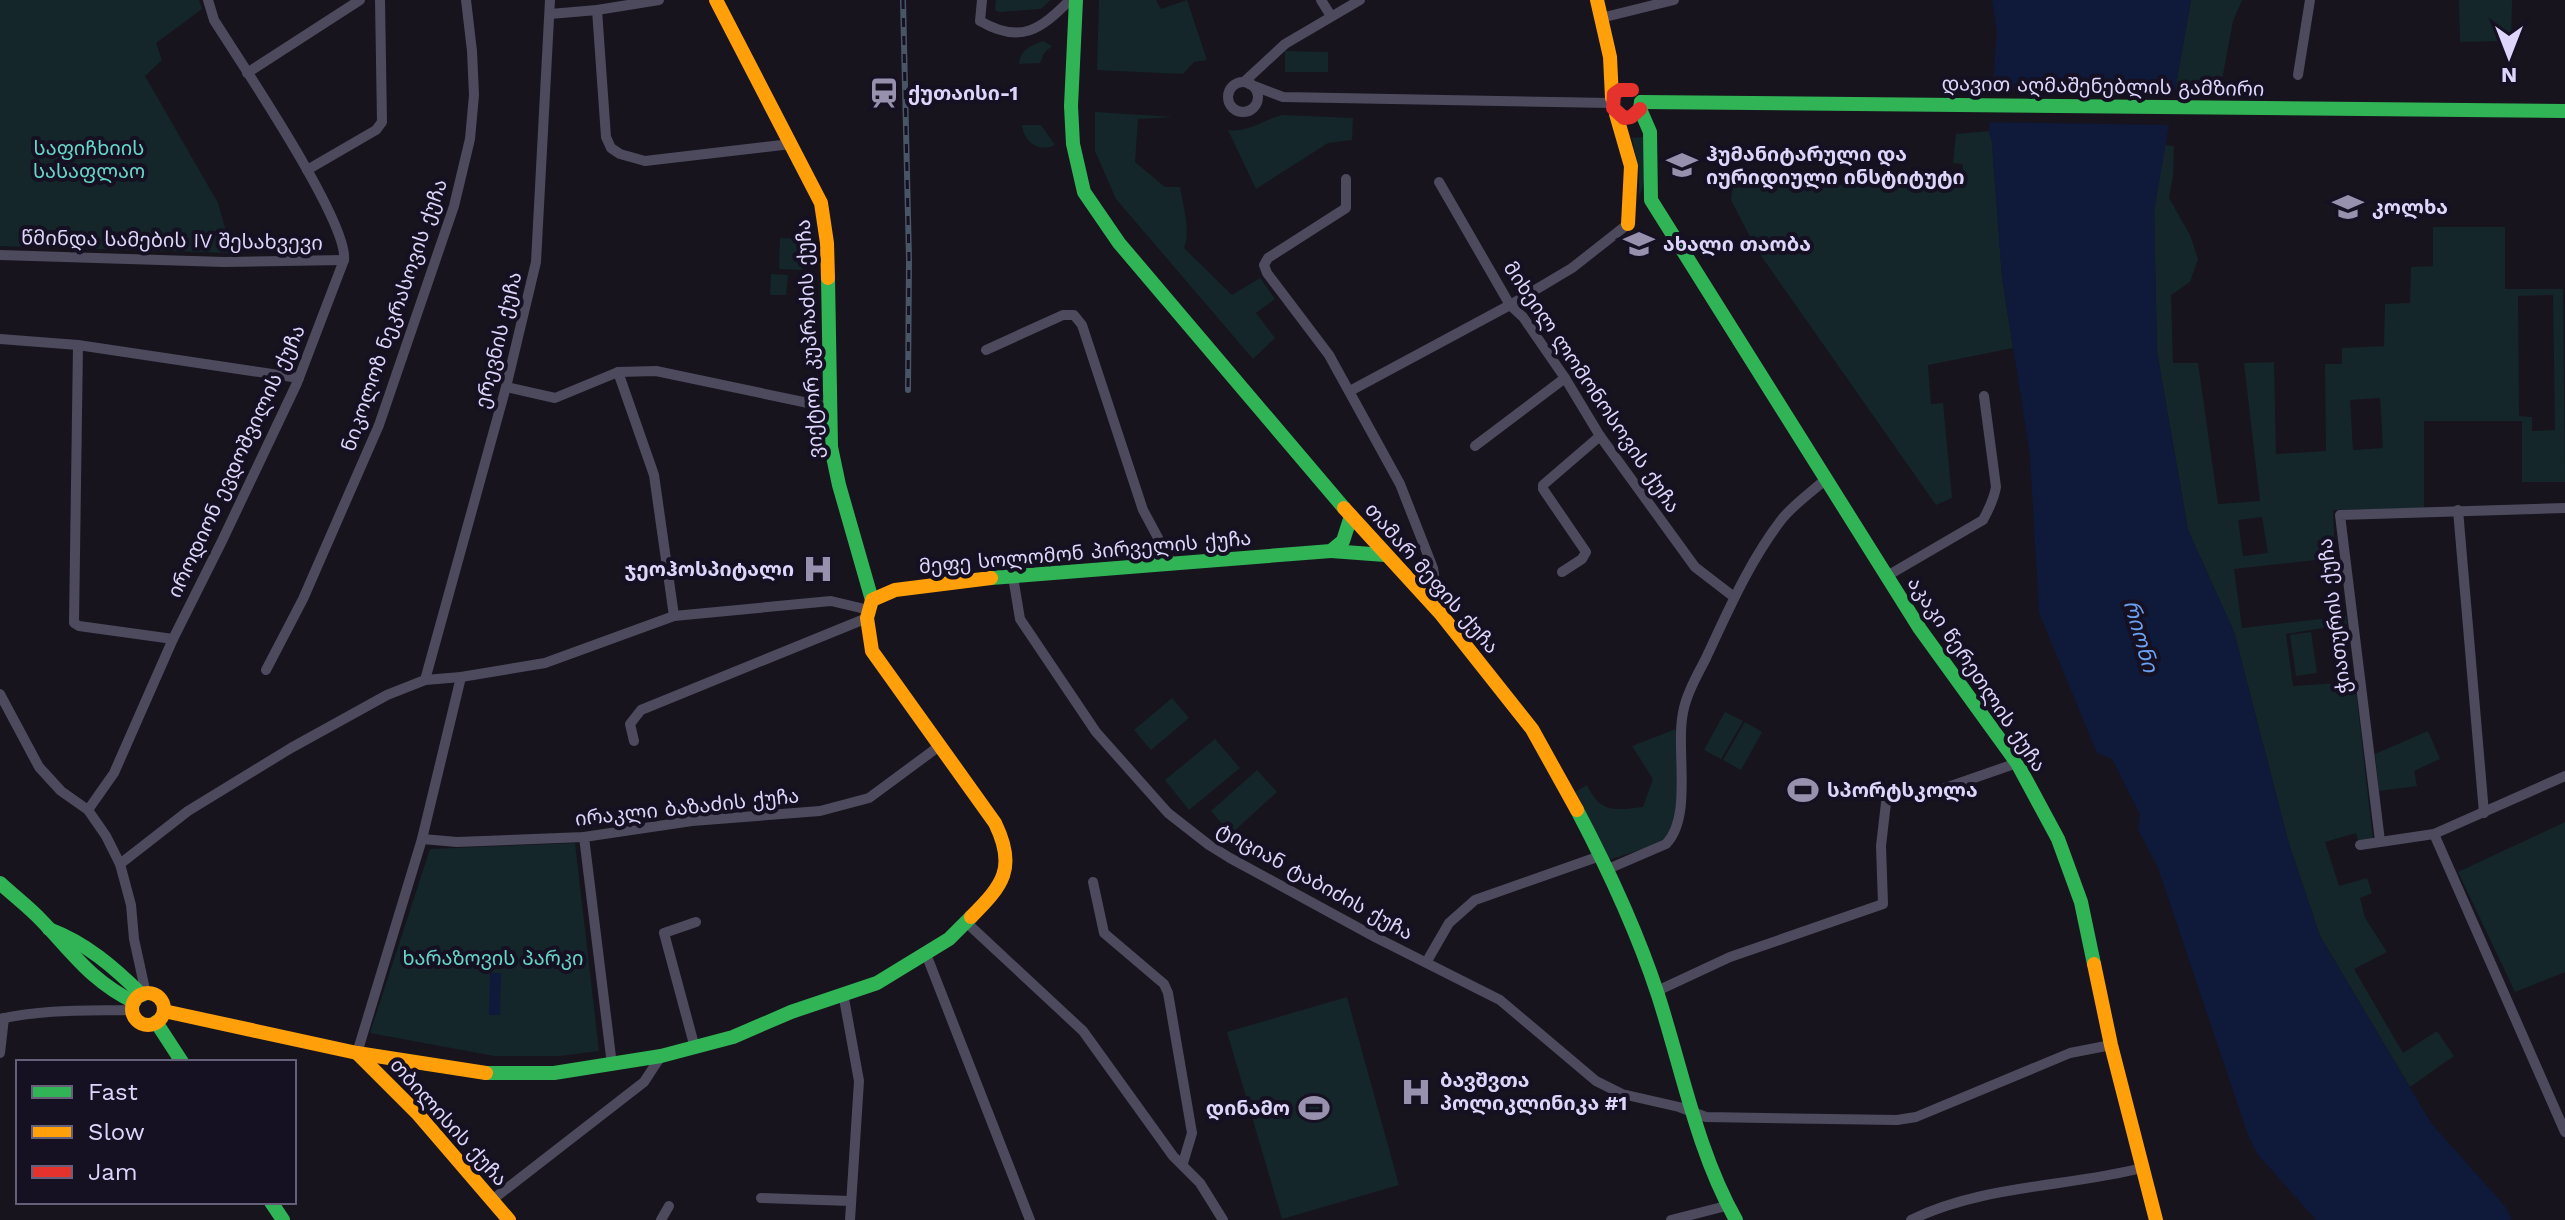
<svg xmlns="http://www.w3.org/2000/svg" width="2565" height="1220" font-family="'Work Sans','Noto Sans Georgian',sans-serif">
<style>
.green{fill:#142629;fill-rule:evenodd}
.water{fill:#0f193a}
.pier{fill:#17141e}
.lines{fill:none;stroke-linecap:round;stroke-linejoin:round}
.street{stroke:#4d4a5e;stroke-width:10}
.fast{stroke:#30b455;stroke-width:14}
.slow{stroke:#ff9f0a;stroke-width:14}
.jam{stroke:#e5322d;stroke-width:14}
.rail-casing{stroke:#475566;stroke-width:6}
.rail{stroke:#151022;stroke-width:3;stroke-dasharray:9;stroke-linecap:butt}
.labels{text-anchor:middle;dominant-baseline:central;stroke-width:8;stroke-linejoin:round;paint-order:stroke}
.street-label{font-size:20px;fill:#ded5fb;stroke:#151022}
.poi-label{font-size:20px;font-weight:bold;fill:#ded5fb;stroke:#151022;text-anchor:start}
.park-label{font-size:20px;fill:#67d5c8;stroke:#151022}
.water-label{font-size:22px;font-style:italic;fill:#6ca2f2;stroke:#151022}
</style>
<rect width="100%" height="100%" fill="#17141e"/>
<g class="green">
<polygon points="0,0 199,0 202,9 156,43 162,60 145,76 218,203 232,253 0,246"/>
<polygon points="996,0 1051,0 1041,9 999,12 995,10"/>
<polygon points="1099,0 1156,0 1161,9 1187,0 1207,60 1194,62 1183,74 1097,70"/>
<polygon points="2191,0 2242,0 2233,21 2220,90 2175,89"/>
<polygon points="2459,0 2512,0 2511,41 2460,42"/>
<path d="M1043 41 1052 46 1044 53 1040 63 1019 64C1020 50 1032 45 1043 41Z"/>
<polygon points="1285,51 1328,52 1328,72 1285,72"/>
<path d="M1095 112 1174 117 1138 119 1135 162 1165 187H1180C1183 206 1191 231 1184 248L1232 295 1260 278 1275 299 1256 313 1275 338 1253 359 1116 199 1095 151Z"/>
<path d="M1283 115 1353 118 1352 140 1328 143 1256 189 1228 130C1249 133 1263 119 1283 115Z"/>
<path d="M1022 125H1041L1055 145C1039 153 1024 142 1022 125Z"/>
<polygon points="1989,131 1992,142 2002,277 2013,348 1928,365 1931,404 1943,403 1952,498 1936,505 1757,250 1731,200 1734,180 1886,187 1962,184 1963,164 1953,163 1956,134"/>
<path d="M1643 137C1644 157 1648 179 1639 196V171L1632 138Z"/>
<path d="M2165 145 2174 146 2173 176 2169 198 2190 235 2198 259 2190 282 2171 295 2173 363H2198L2218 504 2260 501 2244 363 2274 362 2276 454 2326 451 2325 364H2342V348L2384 346 2385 304 2410 303 2411 267 2433 266V227H2505V289H2563L2565 482H2522V421H2424V508L2333 510 2335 558 2234 569 2242 628 2346 616 2347 624 2286 634 2293 686 2355 682 2373 840 2359 843 2356 833 2325 842 2339 886 2367 878 2372 893 2360 898 2365 918 2387 952 2354 969 2403 1053 2437 1031 2454 1056 2410 1087 2320 936 2289 844 2234 632 2188 530 2157 352 2154 211ZM2553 295 2555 430 2532 431V417L2519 416 2518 296ZM2380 398 2383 448 2353 450 2350 400ZM2262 517 2268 553 2243 556 2238 520Z"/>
<polygon points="780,238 798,239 802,270 779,269"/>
<polygon points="771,274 788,275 786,295 770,295"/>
<polygon points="2311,632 2317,673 2296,676 2290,635"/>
<polygon points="1172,698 1189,718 1151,750 1134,730"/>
<polygon points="1725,712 1743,721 1721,759 1704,750"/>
<polygon points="1745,722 1762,732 1741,770 1723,760"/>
<path d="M1676 729C1676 756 1684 822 1662 840 1652 848 1622 855 1609 860L1575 792 1587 785C1601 814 1614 810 1643 807L1653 779 1632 746Z"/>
<polygon points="2428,731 2440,759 2414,771 2417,786 2379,791 2375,754"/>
<polygon points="1215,739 1240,768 1189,810 1165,780"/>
<polygon points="1257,770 1277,792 1231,834 1211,811"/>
<polygon points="2565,822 2565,972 2515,992 2458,872"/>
<polygon points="575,843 599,1051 560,1056 494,1056 370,1033 430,849"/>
<polygon points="1347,997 1399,1185 1282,1219 1227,1032"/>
</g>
<g class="water">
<polygon points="1992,0 2191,0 2154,211 2157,352 2188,530 2234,632 2289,844 2320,936 2431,1123 2505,1206 2512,1220 2316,1220 2258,1155 2249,1138 2158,868 2138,830 2140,815 2112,759 2097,753 2039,613 2030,456 2002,277 1992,142 1989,131 1997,32"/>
<polygon points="490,973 501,973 500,1015 489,1015"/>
</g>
<polygon class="pier" points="1988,88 2178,91 2172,125 1986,122"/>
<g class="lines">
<g class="street">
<path d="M982 0 980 21C1021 45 1041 29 1070 0"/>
<polyline points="1321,0 1331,16"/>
<polyline points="597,10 606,137 611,148 620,154 645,161 791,144"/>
<polyline points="550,14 597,10 659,0"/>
<polyline points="1601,18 1674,0"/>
<polyline points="247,73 360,0"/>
<polyline points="2298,75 2310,0"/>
<polyline points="1244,82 1285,44 1360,0"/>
<circle cx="1243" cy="97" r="15"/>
<polyline points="1249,84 1283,97 1611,103"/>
<polyline points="307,170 376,130 382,122 380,0"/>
<polyline points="1346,179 1346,208 1268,258 1264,265 1267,273 1329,355 1400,484 1433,568 1439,611"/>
<polyline points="1439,182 1510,305 1523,317 1565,378 1600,436 1695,567 1734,597"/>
<polyline points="0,255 224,262 344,260"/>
<polyline points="0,339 78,345 299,378"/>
<polyline points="78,345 74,623 79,626 173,639"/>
<polyline points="986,350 1063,315 1074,315 1082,325 1143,510 1171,562"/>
<polyline points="618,372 656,371 832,408"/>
<polyline points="506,387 555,398 618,372 654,475 674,616"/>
<polyline points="1350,391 1510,305 1572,268 1628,224"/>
<polyline points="1475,446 1565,378"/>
<polyline points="2458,510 2484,813"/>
<polyline points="1562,572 1582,559 1586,552 1543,489 1543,485 1600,436"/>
<path d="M1887 576 1983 520C1989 509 1994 499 1996 487L1984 396"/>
<polyline points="1013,577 1020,619 1096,732 1168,813 1209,845 1230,858 1375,937 1500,1000 1596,1081 1622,1094 1679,1107 1706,1117 1897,1120 1916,1117 2070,1053 2111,1045"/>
<polyline points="266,670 303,599 379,425 454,206 470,139 474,95 472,51 466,0"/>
<polyline points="425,680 506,387 536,262 550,0"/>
<polyline points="0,694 39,767 61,791 88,810 106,836 120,864 131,905 134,939 146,994"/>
<polyline points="634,741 630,724 641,710 867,618"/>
<path d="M88 810 114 773 173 639 222 541 297 383 344 260C349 222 239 60 214 20L208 0"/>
<polyline points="2434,834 2565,1132"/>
<polyline points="584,837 612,1065"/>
<polyline points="422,839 457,842 584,837 692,821 820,811 869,798 938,747"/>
<polyline points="2380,841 2340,515 2565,508"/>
<polyline points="2360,845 2434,834 2565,776"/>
<polyline points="120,864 188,811 291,748 387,695 425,680 461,677 545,663 674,616 831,601 869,610"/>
<path d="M1608 869 1666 844C1694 815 1674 746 1684 708 1688 690 1698 674 1706 658 1728 611 1750 560 1782 519 1794 504 1813 491 1827 478"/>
<polyline points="1093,882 1104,933 1164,984 1168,993 1192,1133 1183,1163"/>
<polyline points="967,923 1083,1031 1173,1156 1200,1183 1223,1220"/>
<polyline points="926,954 1030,1220"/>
<polyline points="1427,961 1449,923 1475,900 1600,856"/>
<polyline points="1657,991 1730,957 1883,904 1881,846 1887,794 1925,795 2017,763"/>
<polyline points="843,993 859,1081 850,1220"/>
<path d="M0 1019C43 1009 88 1011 133 1010"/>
<polyline points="695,1048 664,933 696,922"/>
<polyline points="0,1053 4,1018"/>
<polyline points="357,1053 422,839 461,677"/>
<polyline points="761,1198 851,1201"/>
<polyline points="492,1200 644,1082 661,1056"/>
<polyline points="661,1220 669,1206"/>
<polyline points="1671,1220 1726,1206"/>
<path d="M1911 1220C1982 1185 2067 1187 2142 1168"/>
</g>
<g class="fast">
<polyline points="1076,0 1071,106 1073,144 1084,192 1119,243 1344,508"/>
<polyline points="1641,102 1640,109 1650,132 1651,200 1920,629 2017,763 2058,839 2081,902 2094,964"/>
<polyline points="1641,102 2565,111"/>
<polyline points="828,278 831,447 839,485 872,600"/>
<polyline points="1331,551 1385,555"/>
<polyline points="991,578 1331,551 1343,541 1351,516"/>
<path d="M1577 810C1608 869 1637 931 1658 995 1682 1069 1697 1151 1736 1220"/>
<path d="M0 883C14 896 29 907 42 921 73 953 91 981 134 1002"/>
<path d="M49 929C86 943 114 967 142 995"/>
<polyline points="156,1022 182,1062"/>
<polyline points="486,1073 554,1073 661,1056 733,1037 791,1012 877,983 949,939 971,917"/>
<polyline points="271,1202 283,1220"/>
</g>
<g class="slow">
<polyline points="716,0 821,203 827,243 828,278"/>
<polyline points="1597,0 1610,57 1612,98"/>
<polyline points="1616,114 1631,166 1628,224"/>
<polyline points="1344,508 1440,613 1532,729 1577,810"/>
<path d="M971 917C1003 885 1017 868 995 823L872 651 867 618 872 600 895 590 991 578"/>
<polyline points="2094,964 2111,1045 2156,1220"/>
<circle cx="148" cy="1009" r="16"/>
<polyline points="164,1011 357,1053 486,1073"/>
<polyline points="357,1053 417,1113 509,1220"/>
</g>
<polyline class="jam" points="1632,90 1620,90 1614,94 1613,108 1624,118 1631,117 1640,109"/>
<g class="rail-casing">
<polyline id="rail" points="903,0 909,260 908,390"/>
</g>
<use href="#rail" class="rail"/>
</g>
<defs>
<g id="station-bare" transform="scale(2.4)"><path d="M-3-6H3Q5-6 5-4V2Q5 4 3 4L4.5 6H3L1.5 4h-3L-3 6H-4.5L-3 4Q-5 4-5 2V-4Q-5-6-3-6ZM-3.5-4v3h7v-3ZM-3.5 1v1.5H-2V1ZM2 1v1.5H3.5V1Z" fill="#9891ae" stroke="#151022" stroke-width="2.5" paint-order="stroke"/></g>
<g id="university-bare" transform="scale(2.4)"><path d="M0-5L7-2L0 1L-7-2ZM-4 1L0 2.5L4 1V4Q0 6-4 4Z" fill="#9891ae" stroke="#151022" stroke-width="2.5" paint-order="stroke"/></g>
<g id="hospital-bare" transform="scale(2.4)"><path d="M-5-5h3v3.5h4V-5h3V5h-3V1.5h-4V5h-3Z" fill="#9891ae" stroke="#151022" stroke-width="2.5" paint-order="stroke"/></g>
<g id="stadium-bare" transform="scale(2.4)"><path d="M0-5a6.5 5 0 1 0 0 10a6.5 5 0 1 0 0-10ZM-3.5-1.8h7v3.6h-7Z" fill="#9891ae" stroke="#151022" stroke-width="2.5" paint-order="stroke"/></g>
</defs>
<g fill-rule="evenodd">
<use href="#station-bare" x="884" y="93"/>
<use href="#university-bare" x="1682" y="165"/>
<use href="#university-bare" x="2348" y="207"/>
<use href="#university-bare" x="1639" y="244"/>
<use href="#hospital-bare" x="818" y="569"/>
<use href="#stadium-bare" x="1803" y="790"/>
<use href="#hospital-bare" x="1416" y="1092"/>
<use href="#stadium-bare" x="1314" y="1108"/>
</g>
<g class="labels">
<g class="street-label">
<text transform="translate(2103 86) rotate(1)">დავით აღმაშენებლის გამზირი</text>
<text transform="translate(172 240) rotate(1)">წმინდა სამების IV შესახვევი</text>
<text transform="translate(394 315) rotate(-71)">ნიკოლოზ ნეკრასოვის ქუჩა</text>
<text transform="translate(809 339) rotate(-93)">ვიქტორ კუპრაძის ქუჩა</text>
<text transform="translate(498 340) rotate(-76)">ერევნის ქუჩა</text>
<text transform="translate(1592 387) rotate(56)">მიხეილ ლომონოსოვის ქუჩა</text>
<text transform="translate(236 461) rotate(-65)">იროდიონ ევდოშვილის ქუჩა</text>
<text transform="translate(1085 552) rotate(-5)">მეფე სოლომონ პირველის ქუჩა</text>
<text transform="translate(1432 578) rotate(49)">თამარ მეფის ქუჩა</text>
<text transform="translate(2334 616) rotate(-97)">ჭიათურის ქუჩა</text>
<text transform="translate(1977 674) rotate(56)">აკაკი წერეთლის ქუჩა</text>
<text transform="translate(687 807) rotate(-6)">ირაკლი ბაზაძის ქუჩა</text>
<text transform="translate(1315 881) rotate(29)">ტიციან ტაბიძის ქუჩა</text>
<text transform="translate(449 1122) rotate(48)">თბილისის ქუჩა</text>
</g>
<g class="poi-label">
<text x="908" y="93">ქუთაისი-1</text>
<text x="1706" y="154">ჰუმანიტარული და<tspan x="1706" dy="23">იურიდიული ინსტიტუტი</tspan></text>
<text x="2372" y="207">კოლხა</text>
<text x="1663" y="244">ახალი თაობა</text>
<text x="794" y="569" text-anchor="end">ჯეოჰოსპიტალი</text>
<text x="1827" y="790">სპორტსკოლა</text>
<text x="1440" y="1080">ბავშვთა<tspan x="1440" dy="23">პოლიკლინიკა #1</tspan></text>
<text x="1290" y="1108" text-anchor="end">დინამო</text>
</g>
<g class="park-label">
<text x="89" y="148">საფიჩხიის<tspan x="89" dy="23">სასაფლაო</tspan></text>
<text x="493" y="958">ხარაზოვის პარკი</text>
</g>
<g class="water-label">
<text transform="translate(2141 636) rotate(74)">რიონი</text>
</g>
</g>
<rect x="16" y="1060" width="280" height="144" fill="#151022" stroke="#655f79" stroke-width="2"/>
<rect x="32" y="1086" width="40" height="12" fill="#30b455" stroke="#655f79" stroke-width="2"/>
<text x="88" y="1100" font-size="24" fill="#ded5fb">Fast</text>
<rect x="32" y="1126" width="40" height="12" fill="#ff9f0a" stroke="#655f79" stroke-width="2"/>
<text x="88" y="1140" font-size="24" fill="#ded5fb">Slow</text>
<rect x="32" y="1166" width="40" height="12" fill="#e5322d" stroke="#655f79" stroke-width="2"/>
<text x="88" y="1180" font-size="24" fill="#ded5fb">Jam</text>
<g transform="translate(2509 56) rotate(180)" stroke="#151022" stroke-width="6" paint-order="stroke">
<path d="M0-6L14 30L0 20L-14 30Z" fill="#ded5fb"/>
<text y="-12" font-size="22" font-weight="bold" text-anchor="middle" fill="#ded5fb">N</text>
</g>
</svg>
